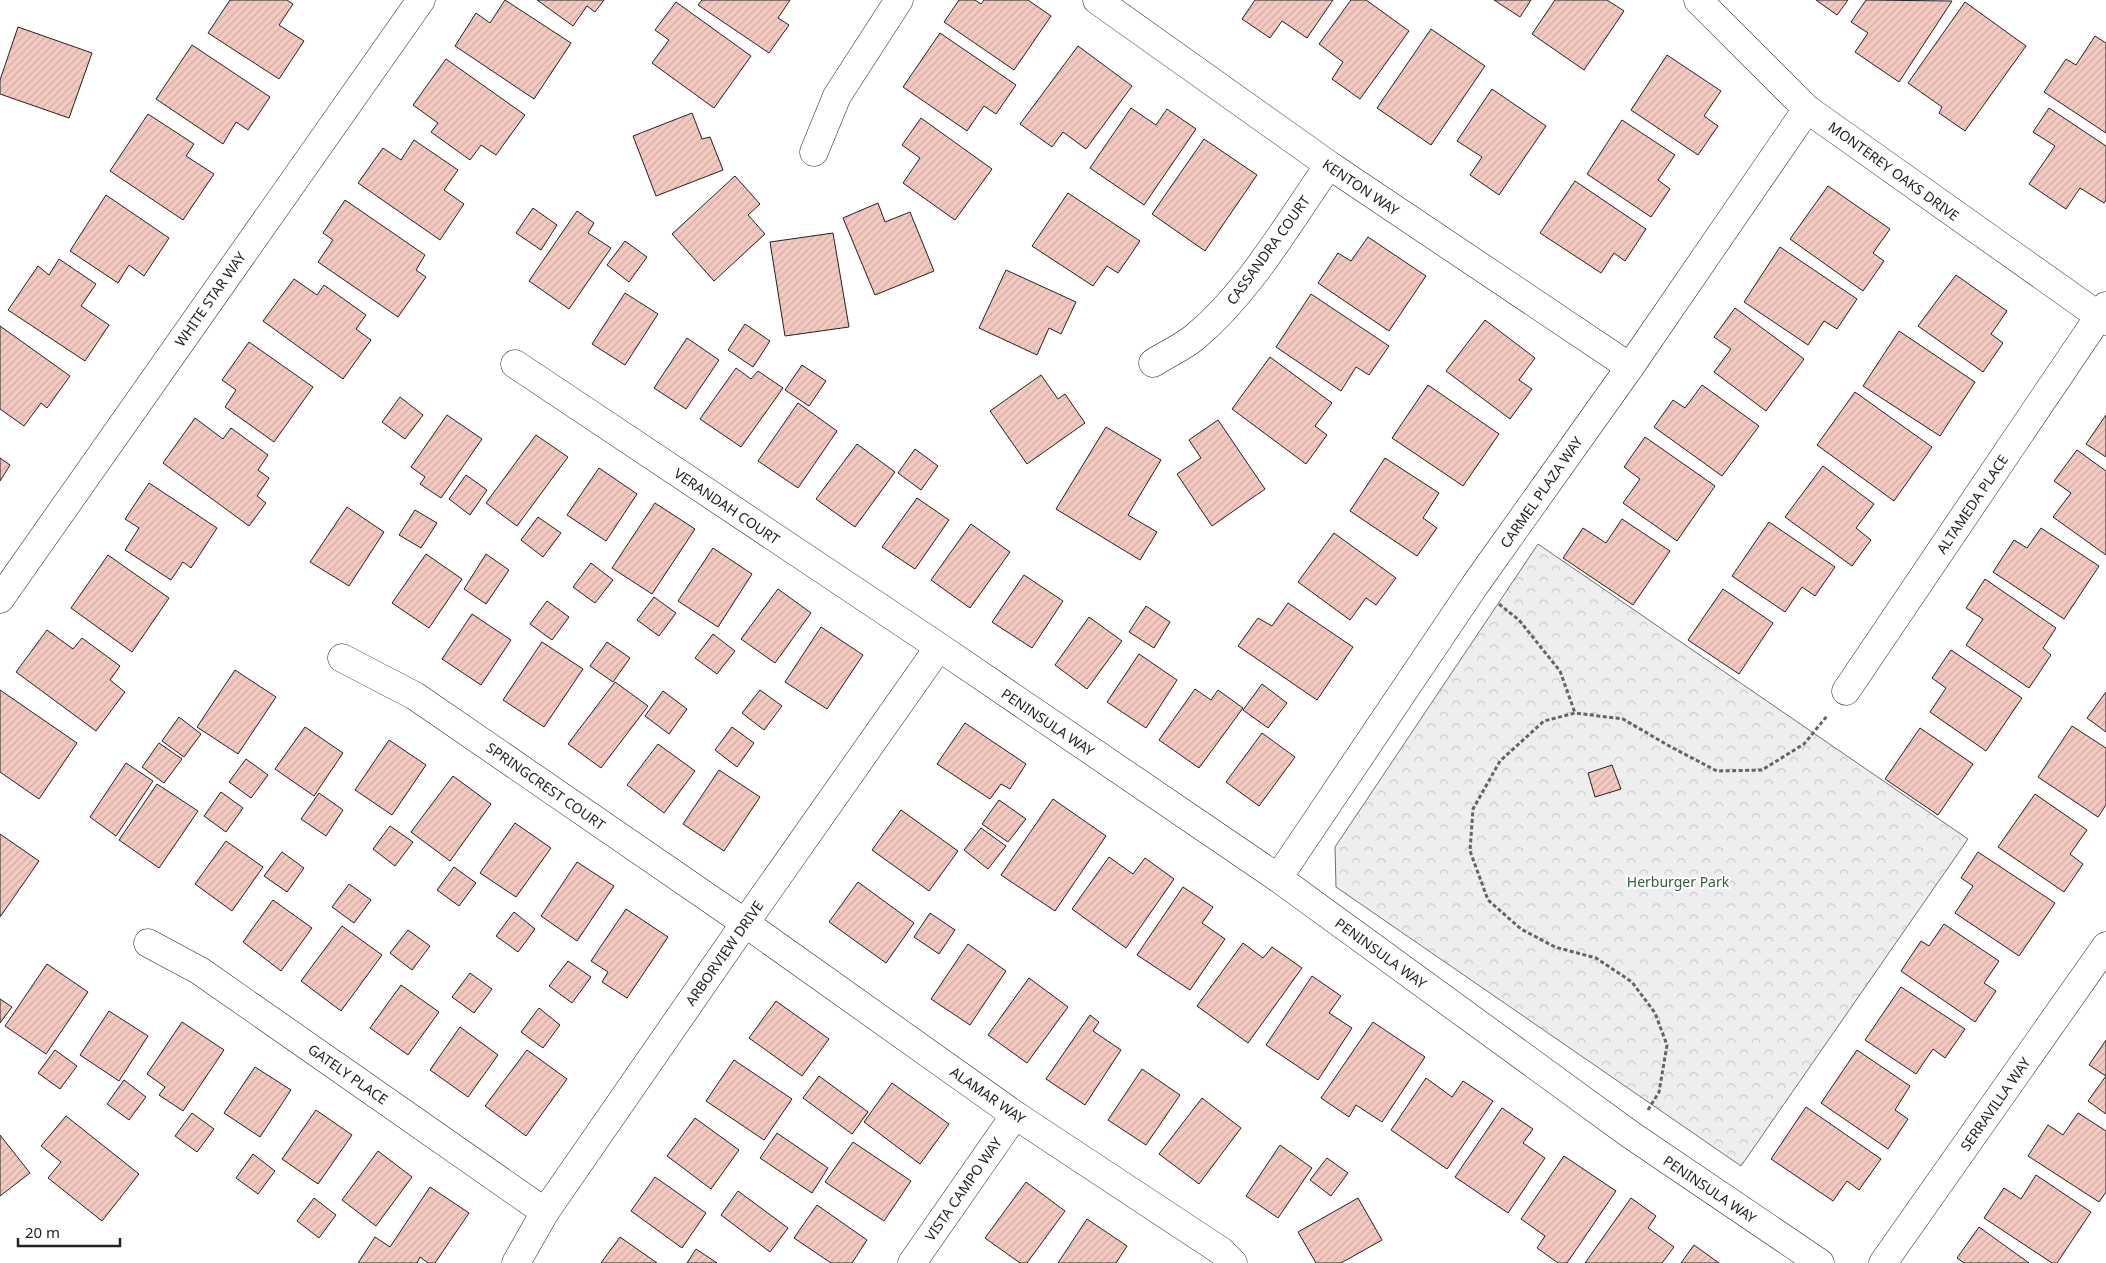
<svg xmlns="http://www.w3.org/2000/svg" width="2106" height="1263" font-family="'Noto Sans',sans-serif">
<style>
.park{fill:url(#park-crowns);stroke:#6f6f6f}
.building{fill:url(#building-hatch);stroke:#222}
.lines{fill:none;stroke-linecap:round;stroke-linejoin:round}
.minor-casing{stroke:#222;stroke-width:29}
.path{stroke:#646464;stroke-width:3;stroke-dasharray:4 2.5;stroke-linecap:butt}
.minor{stroke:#fff;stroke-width:28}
.labels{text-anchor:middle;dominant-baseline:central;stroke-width:4;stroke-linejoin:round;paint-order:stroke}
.street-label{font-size:14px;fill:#222;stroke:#fff}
.park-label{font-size:14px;fill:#2f5e38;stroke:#fff}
</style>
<defs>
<pattern id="park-crowns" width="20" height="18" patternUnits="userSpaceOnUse" patternTransform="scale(1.25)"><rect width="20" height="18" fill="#eee"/><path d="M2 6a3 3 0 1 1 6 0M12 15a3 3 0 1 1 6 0" fill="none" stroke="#ccc"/></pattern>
<pattern id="building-hatch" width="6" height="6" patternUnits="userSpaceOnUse" patternTransform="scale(1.25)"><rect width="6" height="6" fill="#f3c9c0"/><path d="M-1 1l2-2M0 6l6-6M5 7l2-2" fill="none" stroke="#d0aca5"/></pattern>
</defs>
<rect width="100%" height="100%" fill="#fff"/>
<polygon class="park" points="1538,544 1968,839 1741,1166 1336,887 1335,847"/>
<g class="building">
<polygon points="230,0 287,0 293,4 279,25 304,41 279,79 208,33"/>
<polygon points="505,0 571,43 534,99 455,46 476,13 490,23"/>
<polygon points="537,0 604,0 595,12 587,6 573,26"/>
<polygon points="702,0 790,0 778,18 789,25 769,53 698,5"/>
<polygon points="959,0 975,0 981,4 984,0 1028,0 1051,16 1014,70 944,22"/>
<polygon points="1255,0 1333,0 1307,38 1282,21 1270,38 1242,19"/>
<polygon points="1351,0 1366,0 1409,31 1360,99 1332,79 1343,62 1319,44"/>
<polygon points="1494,0 1531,0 1520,17"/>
<polygon points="1555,0 1607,0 1624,11 1584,70 1532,34"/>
<polygon points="1816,0 1848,0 1837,15"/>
<polygon points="1866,0 1952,1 1899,82 1855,52 1868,33 1851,22"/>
<polygon points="676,2 751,56 714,108 652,63 669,40 655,30"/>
<polygon points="1965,2 2026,46 1965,131 1939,113 1942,107 1908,83"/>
<polygon points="18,27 92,53 69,118 0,94 0,80"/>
<polygon points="1431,29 1485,66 1431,145 1377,108"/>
<polygon points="940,33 1016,85 996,114 984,106 967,131 903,87"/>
<polygon points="2095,36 2106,43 2106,133 2044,92 2066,59 2076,65"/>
<polygon points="192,45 270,97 248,130 236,122 223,144 156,99"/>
<polygon points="1078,46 1132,86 1086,149 1063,132 1052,147 1020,124"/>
<polygon points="1667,55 1721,91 1704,116 1718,126 1698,155 1631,110"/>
<polygon points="446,59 525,115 496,155 481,145 470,160 431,132 438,123 413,105"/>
<polygon points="1492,89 1546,126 1499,195 1470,175 1482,157 1457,141"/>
<polygon points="1131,108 1156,125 1167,109 1196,129 1144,205 1090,168"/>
<polygon points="2049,108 2106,146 2106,200 2104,203 2080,188 2066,209 2029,184 2055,146 2033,132"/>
<polygon points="692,113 702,139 710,137 723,170 656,196 633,136"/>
<polygon points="148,114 194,144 186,156 214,174 183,220 110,171"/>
<polygon points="921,118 992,169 955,220 903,183 920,158 902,145"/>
<polygon points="1622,120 1675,155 1658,180 1670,189 1651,217 1587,174"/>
<polygon points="1204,139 1257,175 1205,251 1152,214"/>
<polygon points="414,140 458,170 444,190 464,204 440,240 358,183 383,148 401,160"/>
<polygon points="735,176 760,204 748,215 765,234 714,281 672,234"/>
<polygon points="1575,181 1646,229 1625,261 1614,253 1601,273 1540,233"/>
<polygon points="1828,186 1890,229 1873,253 1884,261 1863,291 1790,239"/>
<polygon points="1068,193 1140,241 1118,273 1107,266 1093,286 1032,246"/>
<polygon points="106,195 169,238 144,276 129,265 118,283 70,251"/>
<polygon points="345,200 425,255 416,270 426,277 398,317 318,262 333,240 323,233"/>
<polygon points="878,203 885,222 910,212 934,271 875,295 843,218"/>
<polygon points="533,208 557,225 541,250 516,233"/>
<polygon points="577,211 594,223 588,233 611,248 569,309 529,281"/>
<polygon points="833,233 849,327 785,336 770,242"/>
<polygon points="1368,237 1426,276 1389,331 1318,283 1338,253 1351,261"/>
<polygon points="625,241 647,257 629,282 607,265"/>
<polygon points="1780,247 1857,299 1837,329 1824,321 1808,345 1744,302"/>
<polygon points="59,259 96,284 81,306 109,325 85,361 8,310 38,266 49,275"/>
<polygon points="1006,270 1076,302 1061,334 1049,328 1037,355 979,328"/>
<polygon points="1956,275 2007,311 1991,334 2003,343 1983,372 1918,326"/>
<polygon points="294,279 317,295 324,285 366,315 356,329 371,340 343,379 263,321"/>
<polygon points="625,293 658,314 625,365 592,344"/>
<polygon points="1311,294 1389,346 1369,375 1356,367 1341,391 1276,347"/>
<polygon points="1735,308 1804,359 1766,411 1714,372 1731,349 1714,337"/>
<polygon points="1485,320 1535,358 1519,380 1532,389 1510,419 1446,371"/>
<polygon points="745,324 770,341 753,367 728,350"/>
<polygon points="0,326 70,376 47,408 41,403 24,426 0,409"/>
<polygon points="1899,331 1975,382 1940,436 1863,386"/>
<polygon points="687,338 719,360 686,409 654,388"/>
<polygon points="249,342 313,387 274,442 225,407 236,390 222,380"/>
<polygon points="1270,357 1332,403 1315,426 1327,435 1306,464 1232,409"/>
<polygon points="802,365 826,381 809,406 785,390"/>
<polygon points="736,368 751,379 758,371 783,388 741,447 700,419"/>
<polygon points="1041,375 1058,399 1065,394 1085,423 1027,464 990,411"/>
<polygon points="1428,385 1499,434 1463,486 1392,438"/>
<polygon points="1702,385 1759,426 1722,476 1654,427 1673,400 1685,408"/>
<polygon points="1855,392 1932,447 1894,501 1817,445"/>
<polygon points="400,397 423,415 405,439 382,422"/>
<polygon points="798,403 837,431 798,488 758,461"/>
<polygon points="447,415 482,439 441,498 420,484 425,477 411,467"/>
<polygon points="2106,415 2106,457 2086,444"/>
<polygon points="195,418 223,439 231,428 268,455 258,470 269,478 257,496 266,503 249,526 163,463"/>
<polygon points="1218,420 1265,489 1212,526 1177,474 1201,458 1189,440"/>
<polygon points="1106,427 1161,460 1128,515 1157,532 1140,560 1056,509"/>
<polygon points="536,435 568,457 517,526 486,503"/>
<polygon points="1645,437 1715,486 1677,541 1623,503 1640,479 1624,467"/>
<polygon points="857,444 895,472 855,527 816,499"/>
<polygon points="915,449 938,466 921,490 898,473"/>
<polygon points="2077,450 2106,471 2106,555 2053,517 2071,493 2054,481"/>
<polygon points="0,458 10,465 0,481"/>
<polygon points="1385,458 1439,493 1423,518 1437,528 1417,556 1350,511"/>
<polygon points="1823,466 1874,504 1856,528 1871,540 1852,566 1785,517"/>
<polygon points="599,468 637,494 606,541 567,515"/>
<polygon points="466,475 487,490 470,515 449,499"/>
<polygon points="149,483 217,528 191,568 183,562 171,580 125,550 139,528 125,519"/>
<polygon points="917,498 949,520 915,569 882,547"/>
<polygon points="655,503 695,529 652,594 612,568"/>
<polygon points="347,507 384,532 349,586 310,562"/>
<polygon points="415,510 437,523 421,548 399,535"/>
<polygon points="538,517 561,533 543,557 521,540"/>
<polygon points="1622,519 1670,551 1633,605 1563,558 1583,528 1606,543"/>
<polygon points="1769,522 1835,567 1815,596 1802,587 1785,612 1732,576"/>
<polygon points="971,524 1010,552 970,608 931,580"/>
<polygon points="2041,528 2099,566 2064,619 1993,572 2014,540 2027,548"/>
<polygon points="1334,533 1396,578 1376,605 1366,598 1350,620 1298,582"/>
<polygon points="713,548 752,574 718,627 678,601"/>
<polygon points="426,554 462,579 429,628 392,603"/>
<polygon points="486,554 509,570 486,604 464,589"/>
<polygon points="108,555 169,598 132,652 71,608"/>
<polygon points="591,563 613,580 595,603 573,587"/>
<polygon points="1024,575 1063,601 1032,648 992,622"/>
<polygon points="1985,579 2056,628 2043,648 2051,655 2029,688 1966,645 1983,619 1966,608"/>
<polygon points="778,589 811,613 775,663 741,639"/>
<polygon points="1723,589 1773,623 1739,674 1688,640"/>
<polygon points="654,597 676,613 659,636 637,620"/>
<polygon points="547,601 569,617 552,640 530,624"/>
<polygon points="1288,603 1353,647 1317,700 1238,646 1258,618 1272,626"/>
<polygon points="1146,606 1170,622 1154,648 1129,632"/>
<polygon points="472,614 511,640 481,685 442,659"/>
<polygon points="1089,617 1122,641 1087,689 1055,665"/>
<polygon points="821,627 863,655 827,709 785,682"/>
<polygon points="47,630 73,649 82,638 120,666 110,680 125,692 96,731 16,672"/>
<polygon points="713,634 735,651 717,674 695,658"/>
<polygon points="542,642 583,669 544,727 503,700"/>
<polygon points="607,642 630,658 613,682 590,666"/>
<polygon points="1951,650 2022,698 1986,751 1930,712 1946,688 1932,678"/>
<polygon points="1139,654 1177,680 1146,728 1107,702"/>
<polygon points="235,670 276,697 238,754 197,727"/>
<polygon points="615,682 648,706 601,768 568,744"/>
<polygon points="1262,684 1287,703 1268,728 1243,710"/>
<polygon points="1195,689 1211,700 1218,690 1243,708 1199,768 1159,740"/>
<polygon points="0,690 77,743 39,799 0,772"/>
<polygon points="760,690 782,706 764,730 742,713"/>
<polygon points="663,691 687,709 669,734 645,716"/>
<polygon points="2106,692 2106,732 2087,718"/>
<polygon points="179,717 201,734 184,757 162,741"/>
<polygon points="965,723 1026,764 1010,789 1001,784 990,799 937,764"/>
<polygon points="2072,726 2106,748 2106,805 2098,817 2038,777"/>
<polygon points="305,727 343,753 314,796 275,769"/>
<polygon points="732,727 754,743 737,767 715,750"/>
<polygon points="1920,728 1973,764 1938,815 1885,779"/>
<polygon points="1262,733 1295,757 1259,806 1226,782"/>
<polygon points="389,740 426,765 392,815 355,790"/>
<polygon points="159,743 182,759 164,783 142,767"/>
<polygon points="658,744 695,771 664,813 627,785"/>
<polygon points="246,759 268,775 251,798 229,782"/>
<polygon points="126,763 153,781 116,836 90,817"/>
<polygon points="1612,765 1621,789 1595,797 1588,773"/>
<polygon points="719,770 760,797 724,851 683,824"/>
<polygon points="453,776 491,804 450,861 411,832"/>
<polygon points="157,784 198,811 159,868 119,840"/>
<polygon points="221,792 243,808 226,832 204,816"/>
<polygon points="319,793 343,810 326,836 301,819"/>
<polygon points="2035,794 2087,830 2070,854 2083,864 2064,892 1998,847"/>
<polygon points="1053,799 1106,836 1055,911 1001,875"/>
<polygon points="999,800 1026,819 1008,842 982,824"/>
<polygon points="901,810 958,851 929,891 872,850"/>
<polygon points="515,823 551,848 516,897 480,873"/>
<polygon points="390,826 413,842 395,866 373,849"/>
<polygon points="981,828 1006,846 988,869 964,850"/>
<polygon points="0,834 39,861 0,917"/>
<polygon points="226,841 263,867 232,911 195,884"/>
<polygon points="282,852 304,868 287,892 264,876"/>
<polygon points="1978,852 2055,903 2019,956 1955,913 1973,886 1961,878"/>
<polygon points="1109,857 1133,874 1145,858 1174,879 1126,948 1072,909"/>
<polygon points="577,862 614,886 577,941 541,916"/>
<polygon points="454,867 476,883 459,906 437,890"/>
<polygon points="858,882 914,923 886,963 829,922"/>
<polygon points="349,884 371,900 354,923 332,907"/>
<polygon points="1183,887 1213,907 1202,923 1225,939 1190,990 1137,955"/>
<polygon points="273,900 312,928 281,971 243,942"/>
<polygon points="626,909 668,937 627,998 602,982 608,972 591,961"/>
<polygon points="514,912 535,929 518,952 496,936"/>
<polygon points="930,913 955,930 939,954 914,937"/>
<polygon points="1944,924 1999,961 1984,983 1996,991 1975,1022 1901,971 1921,941 1929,946"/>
<polygon points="342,926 382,955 341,1011 301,981"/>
<polygon points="408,930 430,946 412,970 390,953"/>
<polygon points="1243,943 1263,958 1272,947 1302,968 1248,1043 1197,1006"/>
<polygon points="968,944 1006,971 970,1025 931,999"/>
<polygon points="568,961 591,977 572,1003 549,986"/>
<polygon points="47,964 88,992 46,1054 5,1026"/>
<polygon points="470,973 492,989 474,1013 452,997"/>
<polygon points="1312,976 1341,996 1329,1013 1352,1028 1318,1080 1266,1045"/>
<polygon points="1029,978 1068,1007 1027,1063 988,1035"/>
<polygon points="401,985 439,1012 408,1055 370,1028"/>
<polygon points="1901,987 1965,1029 1945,1058 1933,1049 1916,1074 1865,1040"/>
<polygon points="0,999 12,1007 0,1023"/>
<polygon points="776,1001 829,1039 802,1076 749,1038"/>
<polygon points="539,1008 560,1025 543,1048 521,1032"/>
<polygon points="109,1011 148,1036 119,1081 80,1055"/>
<polygon points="1090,1015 1099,1022 1093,1031 1121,1050 1085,1105 1046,1079"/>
<polygon points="182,1022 224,1050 183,1111 159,1095 165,1087 147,1074"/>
<polygon points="1373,1022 1425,1057 1382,1122 1356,1105 1349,1117 1321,1098"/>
<polygon points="460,1027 498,1055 468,1097 430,1070"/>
<polygon points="2106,1040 2106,1114 2088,1101 2106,1076 2089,1065"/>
<polygon points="55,1050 77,1066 60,1089 38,1073"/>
<polygon points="527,1050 567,1079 526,1136 485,1106"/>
<polygon points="1857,1050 1910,1086 1895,1110 1908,1119 1888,1149 1821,1103"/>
<polygon points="734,1060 792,1099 764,1140 706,1101"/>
<polygon points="255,1067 291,1090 260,1137 224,1113"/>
<polygon points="1142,1069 1180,1095 1146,1145 1108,1120"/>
<polygon points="819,1076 868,1112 852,1134 803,1098"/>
<polygon points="1426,1078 1452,1097 1463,1081 1493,1101 1447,1169 1391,1130"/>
<polygon points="124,1080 146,1097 129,1120 107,1104"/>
<polygon points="892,1083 949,1124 920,1164 864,1122"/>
<polygon points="1202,1098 1241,1128 1199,1184 1159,1154"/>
<polygon points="1806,1107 1881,1159 1859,1190 1847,1181 1833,1201 1771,1159"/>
<polygon points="1502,1108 1533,1129 1523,1143 1545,1158 1508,1213 1455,1177"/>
<polygon points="316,1110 352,1135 318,1184 282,1159"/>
<polygon points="192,1113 214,1129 197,1152 175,1136"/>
<polygon points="2078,1113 2106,1131 2106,1192 2099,1202 2028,1156 2048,1125 2063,1135"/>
<polygon points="66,1116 139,1174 102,1221 48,1178 61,1162 41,1146"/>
<polygon points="695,1118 739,1150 711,1189 667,1156"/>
<polygon points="777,1133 828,1168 812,1193 760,1158"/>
<polygon points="0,1135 30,1173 0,1196"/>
<polygon points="853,1142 911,1181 884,1221 825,1182"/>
<polygon points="1280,1145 1312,1168 1278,1218 1246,1196"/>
<polygon points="378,1151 412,1177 376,1226 342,1200"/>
<polygon points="253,1154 275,1171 258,1194 236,1178"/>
<polygon points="1564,1156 1616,1191 1567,1263 1558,1263 1537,1248 1545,1236 1521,1219"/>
<polygon points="1327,1158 1348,1173 1331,1196 1310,1180"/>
<polygon points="2036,1175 2091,1212 2057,1263 2052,1263 1984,1218 2004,1188 2021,1199"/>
<polygon points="655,1177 706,1213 682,1248 631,1211"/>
<polygon points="1026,1182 1065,1211 1027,1263 1020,1263 985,1238"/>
<polygon points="430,1187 469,1213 435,1263 428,1263 420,1257 417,1263 358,1263 375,1237 390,1247"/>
<polygon points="738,1191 788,1228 770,1252 721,1215"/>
<polygon points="314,1198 336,1215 319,1238 297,1221"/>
<polygon points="1358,1198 1382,1240 1341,1263 1316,1263 1298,1232"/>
<polygon points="1631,1198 1656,1216 1648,1228 1674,1247 1662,1263 1585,1263"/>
<polygon points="817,1205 867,1240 852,1263 831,1263 794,1238"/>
<polygon points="1087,1219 1127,1246 1116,1263 1058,1263"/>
<polygon points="1979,1227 2029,1263 1964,1263 1957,1258"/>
<polygon points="620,1237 657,1263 601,1263"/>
<polygon points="1694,1245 1719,1263 1681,1263"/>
<polygon points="696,1249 717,1263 687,1263"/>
</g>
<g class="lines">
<g class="minor-casing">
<g id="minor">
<polyline points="1097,0 1329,165 1630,367"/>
<polyline points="1698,0 1807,109 2106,321"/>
<polyline points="814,152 837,96 899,0"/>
<path d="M1153 363C1167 354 1183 347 1195 337 1250 291 1288 223 1329 165"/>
<polyline points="515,364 939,647 1278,878 1631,1135 1820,1263"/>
<polyline points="0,599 421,0"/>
<polyline points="342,658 415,696 745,923 1015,1115 1221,1251 1233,1263"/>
<polyline points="1846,691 2106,306"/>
<polyline points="1278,878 1475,585 1630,367 1807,109"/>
<polyline points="148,943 200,971 545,1212"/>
<polyline points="516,1263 545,1212 745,923 939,647"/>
<polyline points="912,1263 1015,1115"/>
<polyline points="1883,1263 2106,946"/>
</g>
</g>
<g class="path">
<polyline points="1499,604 1519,620 1560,671 1575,713"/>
<polyline points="1648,1110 1659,1092 1667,1045 1655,1013 1632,982 1596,958 1555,947 1521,929 1488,900 1470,851 1473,809 1500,761 1544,721 1575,713 1623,719 1671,747 1717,771 1762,770 1804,744 1827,716"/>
</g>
<use href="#minor" class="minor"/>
</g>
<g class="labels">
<g class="street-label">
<text transform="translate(1894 171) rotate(36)">MONTEREY OAKS DRIVE</text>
<text transform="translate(1361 187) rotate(34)">KENTON WAY</text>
<text transform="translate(1268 250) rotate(-54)">CASSANDRA COURT</text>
<text transform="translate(210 299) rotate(-55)">WHITE STAR WAY</text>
<text transform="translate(1541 492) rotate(-55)">CARMEL PLAZA WAY</text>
<text transform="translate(1972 504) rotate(-56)">ALTAMEDA PLACE</text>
<text transform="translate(727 506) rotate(34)">VERANDAH COURT</text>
<text transform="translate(1048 722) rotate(34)">PENINSULA WAY</text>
<text transform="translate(546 786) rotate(35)">SPRINGCREST COURT</text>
<text transform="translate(724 953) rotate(-55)">ARBORVIEW DRIVE</text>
<text transform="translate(1381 953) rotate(36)">PENINSULA WAY</text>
<text transform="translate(348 1074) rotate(35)">GATELY PLACE</text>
<text transform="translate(988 1095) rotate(35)">ALAMAR WAY</text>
<text transform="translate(1995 1104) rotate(-55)">SERRAVILLA WAY</text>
<text transform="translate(963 1189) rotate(-55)">VISTA CAMPO WAY</text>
<text transform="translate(1710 1189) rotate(34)">PENINSULA WAY</text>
</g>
<g class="park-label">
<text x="1678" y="881">Herburger Park</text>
</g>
</g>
<path d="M18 1238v8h102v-8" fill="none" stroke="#222222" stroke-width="2.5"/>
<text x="25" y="1238" font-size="15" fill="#222222" stroke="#ffffff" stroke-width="4" paint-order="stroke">20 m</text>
</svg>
